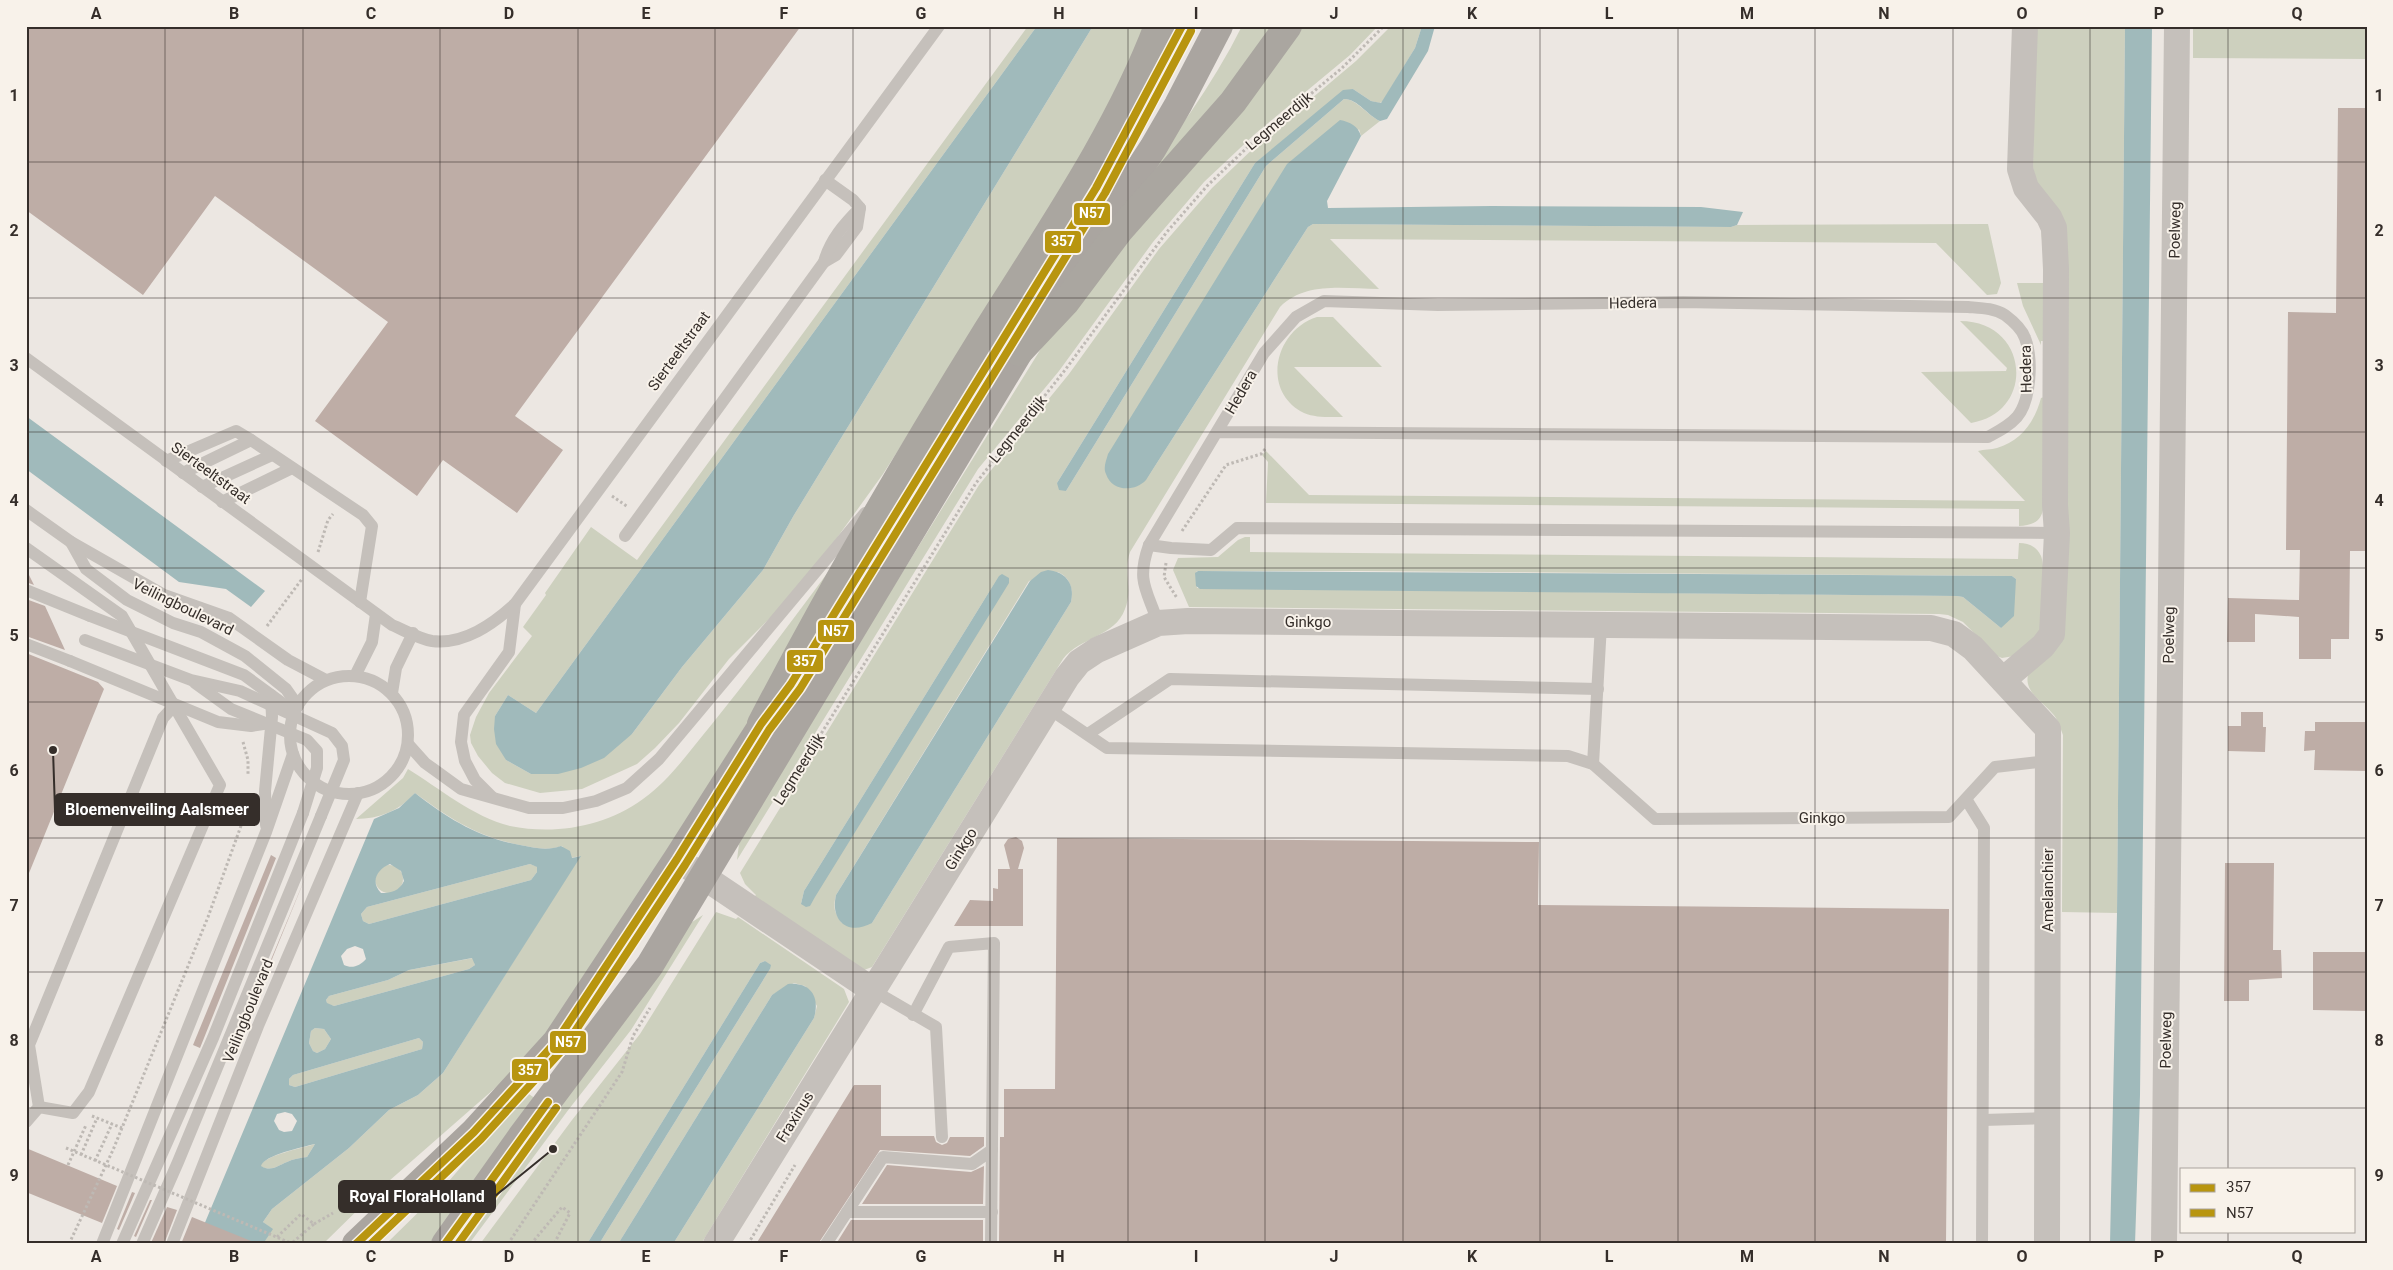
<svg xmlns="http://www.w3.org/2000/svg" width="2393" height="1270" font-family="Roboto,sans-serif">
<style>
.green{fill:#cdd0be;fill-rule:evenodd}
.water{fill:#a0babb;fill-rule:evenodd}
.building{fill:#beada6}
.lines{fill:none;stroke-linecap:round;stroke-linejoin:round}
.path{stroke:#beb9b4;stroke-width:3;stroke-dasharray:2.5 2.5;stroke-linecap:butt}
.service{stroke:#c5c0bb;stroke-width:12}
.minor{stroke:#c5c0bb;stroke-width:26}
.primary{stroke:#aaa5a0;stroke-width:28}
.trunk{stroke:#aaa6a0;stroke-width:28}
.path-bridge{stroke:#beb9b4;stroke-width:3;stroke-dasharray:2.5 2.5;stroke-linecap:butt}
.service-bridge{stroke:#c5c0bb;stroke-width:12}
.bus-1-casing{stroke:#f8f2ea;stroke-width:11}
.bus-2-casing{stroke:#f8f2ea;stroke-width:11}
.bus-1{stroke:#b8950f;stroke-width:8}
.bus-2{stroke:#b8950f;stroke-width:8}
.grid{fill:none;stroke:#352e2a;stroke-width:1;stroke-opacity:0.55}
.labels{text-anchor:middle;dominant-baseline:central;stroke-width:4;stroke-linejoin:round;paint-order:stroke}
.street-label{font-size:15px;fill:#352e2a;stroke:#f8f2ea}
.leader{fill:none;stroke:#352e2a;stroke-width:2}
.callout-dot{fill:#352e2a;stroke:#f8f2ea;stroke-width:2}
.callout{fill:#352e2a;stroke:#352e2a;stroke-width:2}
.callout-label{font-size:16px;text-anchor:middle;font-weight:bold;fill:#fff}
.line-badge{stroke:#f8f2ea;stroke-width:2}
.badge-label{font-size:14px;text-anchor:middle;font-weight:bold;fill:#fff}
.neatline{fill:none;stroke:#352e2a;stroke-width:2}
.grid-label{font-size:16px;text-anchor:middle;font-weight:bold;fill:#352e2a}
</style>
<rect width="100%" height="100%" fill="#ece7e2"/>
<g class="green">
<polygon points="1028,26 1037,26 536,713 508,695 495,716 506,760 531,774 632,734 682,667 763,570 794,515 1093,26 1153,26 1045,220 883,474 826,553 783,605 729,659 679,723 655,748 637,764 582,789 540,793 505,783 492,773 478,756 471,743 470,735 476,717 489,693 532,636 523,627 546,595 545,593 591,527 637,560"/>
<path d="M1242 26H1279L1199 132 1132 189C1174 138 1212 86 1242 26Z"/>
<polygon points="1294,26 1378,26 1350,55 1255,134 1204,182 1153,242 1059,371 978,469 737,860 739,844 743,835 741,833 1042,347"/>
<path d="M1391 26H1422L1415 48 1383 101 1380 103 1371 101 1353 89 1255 163 1057 483 1066 491 1266 166 1344 99C1357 99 1368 116 1380 121L1361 136 1359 129 1146 480 1308 227 1313 224 1731 227 1737 225 1988 224 2001 283 1997 294 1987 295 1936 243 1330 239 1379 289C1345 289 1306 281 1280 307L1130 552C1123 571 1133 590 1125 609 1115 637 1080 637 1063 659L872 967 864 970 754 897 756 895 745 884 740 873 979 485 1069 374 1159 249 1212 188 1261 141 1356 61ZM1058 572C1070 577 1074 590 1071 602L872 923H842C834 913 833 907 836 895L1029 581ZM999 576 801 904 804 891Z"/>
<path d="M2034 26H2125L2117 913 2062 912 2063 735C2060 727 2058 719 2052 713 2043 702 2024 692 2028 675L2059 644 2065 499 2037 184 2033 168Z"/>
<polygon points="2193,26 2367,26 2367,59 2193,58"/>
<polygon points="2017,283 2045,283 2044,341 2041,341 2041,345 2023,306"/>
<path d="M1317 317H1333L1382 367H1294L1343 417C1330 417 1316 418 1304 413 1260 391 1275 330 1317 317Z"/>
<path d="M1960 321C2030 321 2036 413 1971 423L1921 372 2006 371 2007 368Z"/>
<path d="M2044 397 2043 510C2040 523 2031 525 2019 526V509L1266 503 1268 462 1262 455 1266 451 1309 495 2025 501 1978 451C1984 449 1991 450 1997 448 2021 441 2035 421 2041 398Z"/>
<path d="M1245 537H1250V552L2018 559 2019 543C2029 543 2037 547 2041 556 2046 568 2042 610 2042 624L2040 632 2014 656 2002 658 1997 656 1963 622 1948 615 1939 614 1189 607 1173 570 1178 558 1218 557 1238 540ZM1361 571 2012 576 2016 579 2001 628 1963 597 1957 596 1197 588 1196 572 1198 571Z"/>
<path d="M834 564 786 667 547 1035 519 1067 373 1195 323 1244H263L272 1229 263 1222 272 1209 349 1148 389 1110 418 1095 443 1073 580 856 571 858 562 846C547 851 535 848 520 845 478 837 449 818 415 793 399 811 379 819 356 819L403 778 408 769C439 788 473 817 510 826 555 835 605 827 643 799 671 779 690 750 712 724 754 672 794 618 834 564Z"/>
<polygon points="530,864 538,867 537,872 531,880 369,924 363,921 361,914 367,907"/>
<circle cx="389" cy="879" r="14"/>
<polygon points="716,912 736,919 738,917 844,989 849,1002 701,1244 673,1244 814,1018 817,1006 805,986 794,983 772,995 618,1244 599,1244 770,969 765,961 760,963 587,1244 480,1244 572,1120 640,1034"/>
<polygon points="703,915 631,1030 569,1109 469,1244 459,1244 689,924"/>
<polygon points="473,958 475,965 469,969 334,1006 327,1004 326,1000 329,996 388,980 409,970"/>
<polygon points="315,1028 324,1029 331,1039 325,1049 317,1053 313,1051 309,1043 311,1031"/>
<polygon points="419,1038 423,1042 422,1049 295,1087 289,1085 289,1079 293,1075"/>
<polygon points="526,1092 536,1099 429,1244 386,1244 442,1189"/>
<path d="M315 1144 307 1157C300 1158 293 1159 287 1162 277 1166 271 1172 260 1166 265 1155 303 1148 315 1144Z"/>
</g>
<g class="water">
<polygon points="1037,26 1093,26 794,515 763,570 682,667 632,734 604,758 581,768 558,774 531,774 506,760 496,744 494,729 495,716 508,695 536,713"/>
<path d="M1422 26H1435L1428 51 1387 119 1380 121C1368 116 1358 99 1344 99L1266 166 1066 491 1059 490 1057 483 1255 163 1343 90 1353 89 1371 101 1381 103 1415 48Z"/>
<polygon points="2125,26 2152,26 2140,1095 2135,1244 2110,1244 2117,913"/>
<path d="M1340 120C1350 122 1358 126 1361 136L1327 201 1328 208 1492 206 1701 207 1743 212 1737 225 1731 227 1313 224 1308 227 1146 480C1135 492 1112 492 1106 474 1103 468 1106 461 1108 454L1287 164Z"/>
<polygon points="26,416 265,591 251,607 226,589 179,582 26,469"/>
<path d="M1048 570C1066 572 1075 584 1071 602L872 923C848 936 830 921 836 895L1030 581 1041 572Z"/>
<polygon points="1198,571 2012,576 2016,579 2014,616 2001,628 1963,597 1957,596 1200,589 1196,586 1195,573"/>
<polygon points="1002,574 1009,578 1009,583 815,897 810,906 806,907 801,904 804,891 999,576"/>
<path d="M415 793C449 819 477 837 520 845 535 848 547 851 561 846L570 851 572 858 581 856 443 1073 418 1095 389 1110 349 1148 272 1209 263 1222 273 1229 263 1244H196L374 819 399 808ZM390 864 401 871 404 881C399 891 392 893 381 893 370 882 377 869 390 864ZM530 864 537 867V872L531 880 369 924 363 921 361 914 367 907ZM355 946 363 949 366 959C360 966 352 969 344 965L341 956 347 949ZM472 958 475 965 469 969 334 1006 327 1003 326 1000 329 996 388 980 409 970ZM315 1028 324 1029 331 1039 325 1049 317 1053 313 1051 309 1043 311 1031ZM419 1038 423 1042 422 1049 295 1087 289 1085V1079L293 1075ZM285 1112 292 1114 297 1121 292 1131 284 1132 279 1130 274 1121 277 1114ZM315 1144 307 1157C300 1158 293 1159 287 1162 277 1166 271 1172 261 1166 264 1155 303 1147 315 1144Z"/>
<polygon points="765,961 771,965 770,969 599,1244 587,1244 760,963"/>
<path d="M788 984C811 982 820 997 814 1018L673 1244H618L772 995Z"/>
</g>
<g class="building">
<polygon points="26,26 801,26 515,416 563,450 517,513 443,460 417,496 315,421 388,322 215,196 143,295 26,210"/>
<polygon points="2338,108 2367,108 2367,551 2350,551 2349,639 2331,639 2331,659 2299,659 2299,617 2255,614 2255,642 2227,642 2228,598 2299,600 2300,550 2286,550 2288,312 2336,313"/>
<polygon points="26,569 34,585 26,582"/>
<polygon points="26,599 45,606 65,650 26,636"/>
<polygon points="26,653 98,682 104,689 27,878"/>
<polygon points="2241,712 2263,712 2263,727 2266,727 2265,752 2228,751 2228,726 2241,726"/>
<polygon points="2315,722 2367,722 2367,771 2314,770 2315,750 2304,751 2305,731 2315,731"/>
<polygon points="1016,837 1022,841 1024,848 1018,869 1023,869 1023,926 954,926 970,900 993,901 993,888 998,889 998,869 1010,869 1004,845 1008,839"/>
<polygon points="1057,838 1539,842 1538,905 1949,909 1946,1244 999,1244 1000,1137 1004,1137 1004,1089 1055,1089"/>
<polygon points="271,855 276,858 200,1048 193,1045"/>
<polygon points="2225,863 2274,863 2273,950 2281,950 2282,978 2249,980 2249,1001 2224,1001"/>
<polygon points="308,871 261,986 230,1060 229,1060"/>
<polygon points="2313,952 2367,952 2367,1011 2313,1010"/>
<polygon points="854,1085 881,1085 881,1136 934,1136 936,1142 942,1145 947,1143 950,1137 984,1137 984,1146 970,1156 880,1150 818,1244 756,1244"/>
<polygon points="26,1148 117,1186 102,1223 26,1192"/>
<polygon points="887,1165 971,1172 984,1166 983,1204 862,1204"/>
<polygon points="132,1192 135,1193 119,1230 117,1229"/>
<polygon points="150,1200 152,1200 136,1237 134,1236"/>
<polygon points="167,1207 177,1210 164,1244 151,1243"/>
<polygon points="192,1217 256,1243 256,1244 181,1244"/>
<polygon points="851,1220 983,1220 983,1244 836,1244"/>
</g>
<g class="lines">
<g class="path">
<polyline points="612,496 628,507"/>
<polyline points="1182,531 1226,465 1261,454 1266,448"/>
<polyline points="318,552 328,520 333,514"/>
<polyline points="1166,563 1164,577 1177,598"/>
<polyline points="267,626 302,579"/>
<polyline points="243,742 248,760 248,775"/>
<polyline points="782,797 976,483 1065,370 1166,233 1207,186 1254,141 1342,68 1384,26"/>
<polyline points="92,1116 122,1128"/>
<polyline points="81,1155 97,1118"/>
<polyline points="95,1161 112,1124"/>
<polyline points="68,1165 86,1125"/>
<polyline points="314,1224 333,1213"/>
<polyline points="277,1237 301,1214 314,1224 292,1243"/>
<polyline points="69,1244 113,1150 208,917 246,812 247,803"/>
<polyline points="487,1244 487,1243"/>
<polyline points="508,1244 622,1072 633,1036 650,1008"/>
<polyline points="531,1244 562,1207 570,1213 554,1244"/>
<polyline points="748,1244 795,1165"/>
</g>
<g class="service">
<polyline points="824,262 836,255 857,227 860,208 853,200 825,180"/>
<path d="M26 358 392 625C404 630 419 639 432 641 464 645 493 624 515 604L939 26"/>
<polyline points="166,461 236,431 251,440"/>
<polyline points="183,473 251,440 363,515 372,526 360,602"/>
<polyline points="202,487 272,455"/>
<polyline points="222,502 292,468"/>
<polyline points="26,510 71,542 164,595 229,618 288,660 326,680"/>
<path d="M625 536 824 262C830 240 844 224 860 208"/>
<polyline points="71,542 86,569 127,600 173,623 201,632 245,656 286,689 298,706"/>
<polyline points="1149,545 1171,548 1211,550 1237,528 2057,533"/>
<polyline points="26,548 122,616 220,785 89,1092 73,1113 39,1107"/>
<polyline points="26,590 90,616"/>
<path d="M1158 623C1147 589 1136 582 1149 545L1264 353 1296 317 1324 301 1438 305 1683 302 1968 307C1980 308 1994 308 2005 315 2013 321 2022 329 2025 338 2033 359 2031 400 2017 417 2009 426 1999 431 1988 437L1219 432"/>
<polyline points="26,644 70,661"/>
<polyline points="355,676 372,642 376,614"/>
<circle cx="349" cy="735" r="59"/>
<polyline points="392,693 396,668 413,633"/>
<polyline points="1048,708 1107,748 1568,756 1593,764 1655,819 1949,817 1995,767 2048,761"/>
<polyline points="1088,734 1170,679 1598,689"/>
<polyline points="408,744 425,763 461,789 529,808 563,808 596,801 627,788 659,759 865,513"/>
<polyline points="1593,764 1601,625"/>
<polyline points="492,797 475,780 465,761 461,742 464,715 509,652 515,604"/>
<polyline points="1966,799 1984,828 1982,1244"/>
<polyline points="266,825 265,791 272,717 271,695"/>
<polyline points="874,991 936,1027 942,1137"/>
<polyline points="913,1015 949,947 994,943 991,1244"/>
<polyline points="1983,1120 2047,1118"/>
<polyline points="26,1122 39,1107 29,1045 163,718 174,706"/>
<polyline points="847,1212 992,1212"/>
<polyline points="102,1244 266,832 293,754"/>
<polyline points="122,1244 213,1038 303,813"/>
<polyline points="142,1244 178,1162 321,816"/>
<polyline points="172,1244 258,1026 358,793"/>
<polyline points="826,1244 883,1157 972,1164 992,1150"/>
</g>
<g class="minor">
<polyline points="2003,680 2043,646 2052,634 2057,533 2055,505 2056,269 2054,228 2049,217 2026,188 2020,169 2025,26"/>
<polyline points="677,859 874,991"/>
<polyline points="716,1244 1067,677 1079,662 1097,650 1158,623 1188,621 1931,628 1954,634 1973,648 2048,729 2047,1244"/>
<polyline points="2164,1244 2177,26"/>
</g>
<g class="primary">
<polyline points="839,606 1096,188 1182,26"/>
<polyline points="356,1244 474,1132 556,1042 677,859 775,705"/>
<polyline points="445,1244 521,1137 650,965 1019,352 1153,148 1178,105 1219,26"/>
</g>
<g class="trunk">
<polyline points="1019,352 1065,303 1119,231 1233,102 1288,26"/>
<path d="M761 724C831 589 908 458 988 329 1048 233 1118 132 1158 26"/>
</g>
<polyline class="path-bridge" points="66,1148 293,1244"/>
<g class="service-bridge">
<polyline points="90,616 244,675 289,708"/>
<polyline points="85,640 191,680 240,691 332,733 342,746 344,760 321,816"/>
<polyline points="70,661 218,722 251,726 270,723"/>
<polyline points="195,683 231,709 307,740 317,751 317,768 303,813"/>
</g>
<g class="bus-1-casing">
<g id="bus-1">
<polyline points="356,1244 474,1132 556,1042 677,859 761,724 791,684 1096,188 1182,26"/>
<polyline points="445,1244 548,1102"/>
</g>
</g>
<g class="bus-2-casing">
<g id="bus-2">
<polyline points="371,1244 481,1139 564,1048 685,865 769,730 800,689 1105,193 1191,31"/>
<polyline points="458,1244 556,1108"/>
</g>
</g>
<use href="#bus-1" class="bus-1"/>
<use href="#bus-2" class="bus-2"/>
</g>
<path class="grid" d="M165 26V1244M303 26V1244M440 26V1244M578 26V1244M715 26V1244M853 26V1244M990 26V1244M1128 26V1244M1265 26V1244M1403 26V1244M1540 26V1244M1678 26V1244M1815 26V1244M1953 26V1244M2090 26V1244M2228 26V1169M26 162H2367M26 298H2367M26 432H2367M26 568H2367M26 702H2367M26 838H2367M26 972H2367M26 1108H2367M2228 1231V1244"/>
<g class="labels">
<g class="street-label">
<text transform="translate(1279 121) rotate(-40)">Legmeerdijk</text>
<text transform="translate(2175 230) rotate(-89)">Poelweg</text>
<text transform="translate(1633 303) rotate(-1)">Hedera</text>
<text transform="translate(679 351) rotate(-54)">Sierteeltstraat</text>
<text transform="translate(2026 369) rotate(-91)">Hedera</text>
<text transform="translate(1241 392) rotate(-60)">Hedera</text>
<text transform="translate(1018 429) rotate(-51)">Legmeerdijk</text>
<text transform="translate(211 473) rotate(36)">Sierteeltstraat</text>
<text transform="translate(183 607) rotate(26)">Veilingboulevard</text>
<text x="1308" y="622">Ginkgo</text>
<text transform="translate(2169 635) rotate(-89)">Poelweg</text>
<text transform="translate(799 769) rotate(-58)">Legmeerdijk</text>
<text x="1822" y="818">Ginkgo</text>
<text transform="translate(961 849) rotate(-58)">Ginkgo</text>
<text transform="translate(2048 890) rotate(-90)">Amelanchier</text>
<text transform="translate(248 1011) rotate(-68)">Veilingboulevard</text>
<text transform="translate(2166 1040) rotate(-89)">Poelweg</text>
<text transform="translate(795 1117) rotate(-58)">Fraxinus</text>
</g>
</g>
<path class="leader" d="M53 750L55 810M553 1149L495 1196"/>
<g class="callout-dot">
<circle cx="53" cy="750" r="5"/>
<circle cx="553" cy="1149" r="5"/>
</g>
<g class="callout">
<rect x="55" y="794" width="204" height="31" rx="5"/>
<rect x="339" y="1181" width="156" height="31" rx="5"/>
</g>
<g class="callout-label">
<text x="157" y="815">Bloemenveiling Aalsmeer</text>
<text x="417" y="1202">Royal FloraHolland</text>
</g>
<g class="line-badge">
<rect x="1073" y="202" width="38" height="24" rx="5" fill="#b8950f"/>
<rect x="1044" y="230" width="38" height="24" rx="5" fill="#b8950f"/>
<rect x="817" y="619" width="38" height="24" rx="5" fill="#b8950f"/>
<rect x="786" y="649" width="38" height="24" rx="5" fill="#b8950f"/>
<rect x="549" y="1030" width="38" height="24" rx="5" fill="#b8950f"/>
<rect x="511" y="1058" width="38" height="24" rx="5" fill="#b8950f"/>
</g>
<g class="badge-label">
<text x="1092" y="218">N57</text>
<text x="1063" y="246">357</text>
<text x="836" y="636">N57</text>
<text x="805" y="666">357</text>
<text x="568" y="1047">N57</text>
<text x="530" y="1075">357</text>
</g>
<rect width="2393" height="1270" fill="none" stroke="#f8f2ea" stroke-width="55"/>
<rect x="2180" y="1168" width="175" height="65" fill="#f8f2ea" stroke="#aaa49d"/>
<rect x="2190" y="1184" width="25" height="8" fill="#b8950f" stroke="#aaa49d"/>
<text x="2226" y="1192" font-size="15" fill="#352e2a">357</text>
<rect x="2190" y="1209" width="25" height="8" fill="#b8950f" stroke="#aaa49d"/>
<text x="2226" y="1218" font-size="15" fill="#352e2a">N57</text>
<rect x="28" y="28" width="2338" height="1214" class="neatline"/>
<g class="grid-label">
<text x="96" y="19">A</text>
<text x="234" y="19">B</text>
<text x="371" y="19">C</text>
<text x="509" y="19">D</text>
<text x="646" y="19">E</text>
<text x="784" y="19">F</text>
<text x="921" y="19">G</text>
<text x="1059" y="19">H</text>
<text x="1196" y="19">I</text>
<text x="1334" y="19">J</text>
<text x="1472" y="19">K</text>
<text x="1609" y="19">L</text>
<text x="1747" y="19">M</text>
<text x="1884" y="19">N</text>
<text x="2022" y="19">O</text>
<text x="2159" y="19">P</text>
<text x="2297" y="19">Q</text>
<text x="14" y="101">1</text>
<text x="2379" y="101">1</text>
<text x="14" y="236">2</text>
<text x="2379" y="236">2</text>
<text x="14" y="371">3</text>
<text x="2379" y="371">3</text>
<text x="14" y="506">4</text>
<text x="2379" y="506">4</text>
<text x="14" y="641">5</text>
<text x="2379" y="641">5</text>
<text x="14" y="776">6</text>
<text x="2379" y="776">6</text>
<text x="14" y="911">7</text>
<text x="2379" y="911">7</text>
<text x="14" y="1046">8</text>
<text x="2379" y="1046">8</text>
<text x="14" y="1181">9</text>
<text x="2379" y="1181">9</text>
<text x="96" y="1262">A</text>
<text x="234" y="1262">B</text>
<text x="371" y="1262">C</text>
<text x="509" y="1262">D</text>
<text x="646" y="1262">E</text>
<text x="784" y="1262">F</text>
<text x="921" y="1262">G</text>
<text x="1059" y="1262">H</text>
<text x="1196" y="1262">I</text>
<text x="1334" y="1262">J</text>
<text x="1472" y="1262">K</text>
<text x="1609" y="1262">L</text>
<text x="1747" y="1262">M</text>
<text x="1884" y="1262">N</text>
<text x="2022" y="1262">O</text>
<text x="2159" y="1262">P</text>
<text x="2297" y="1262">Q</text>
</g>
</svg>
